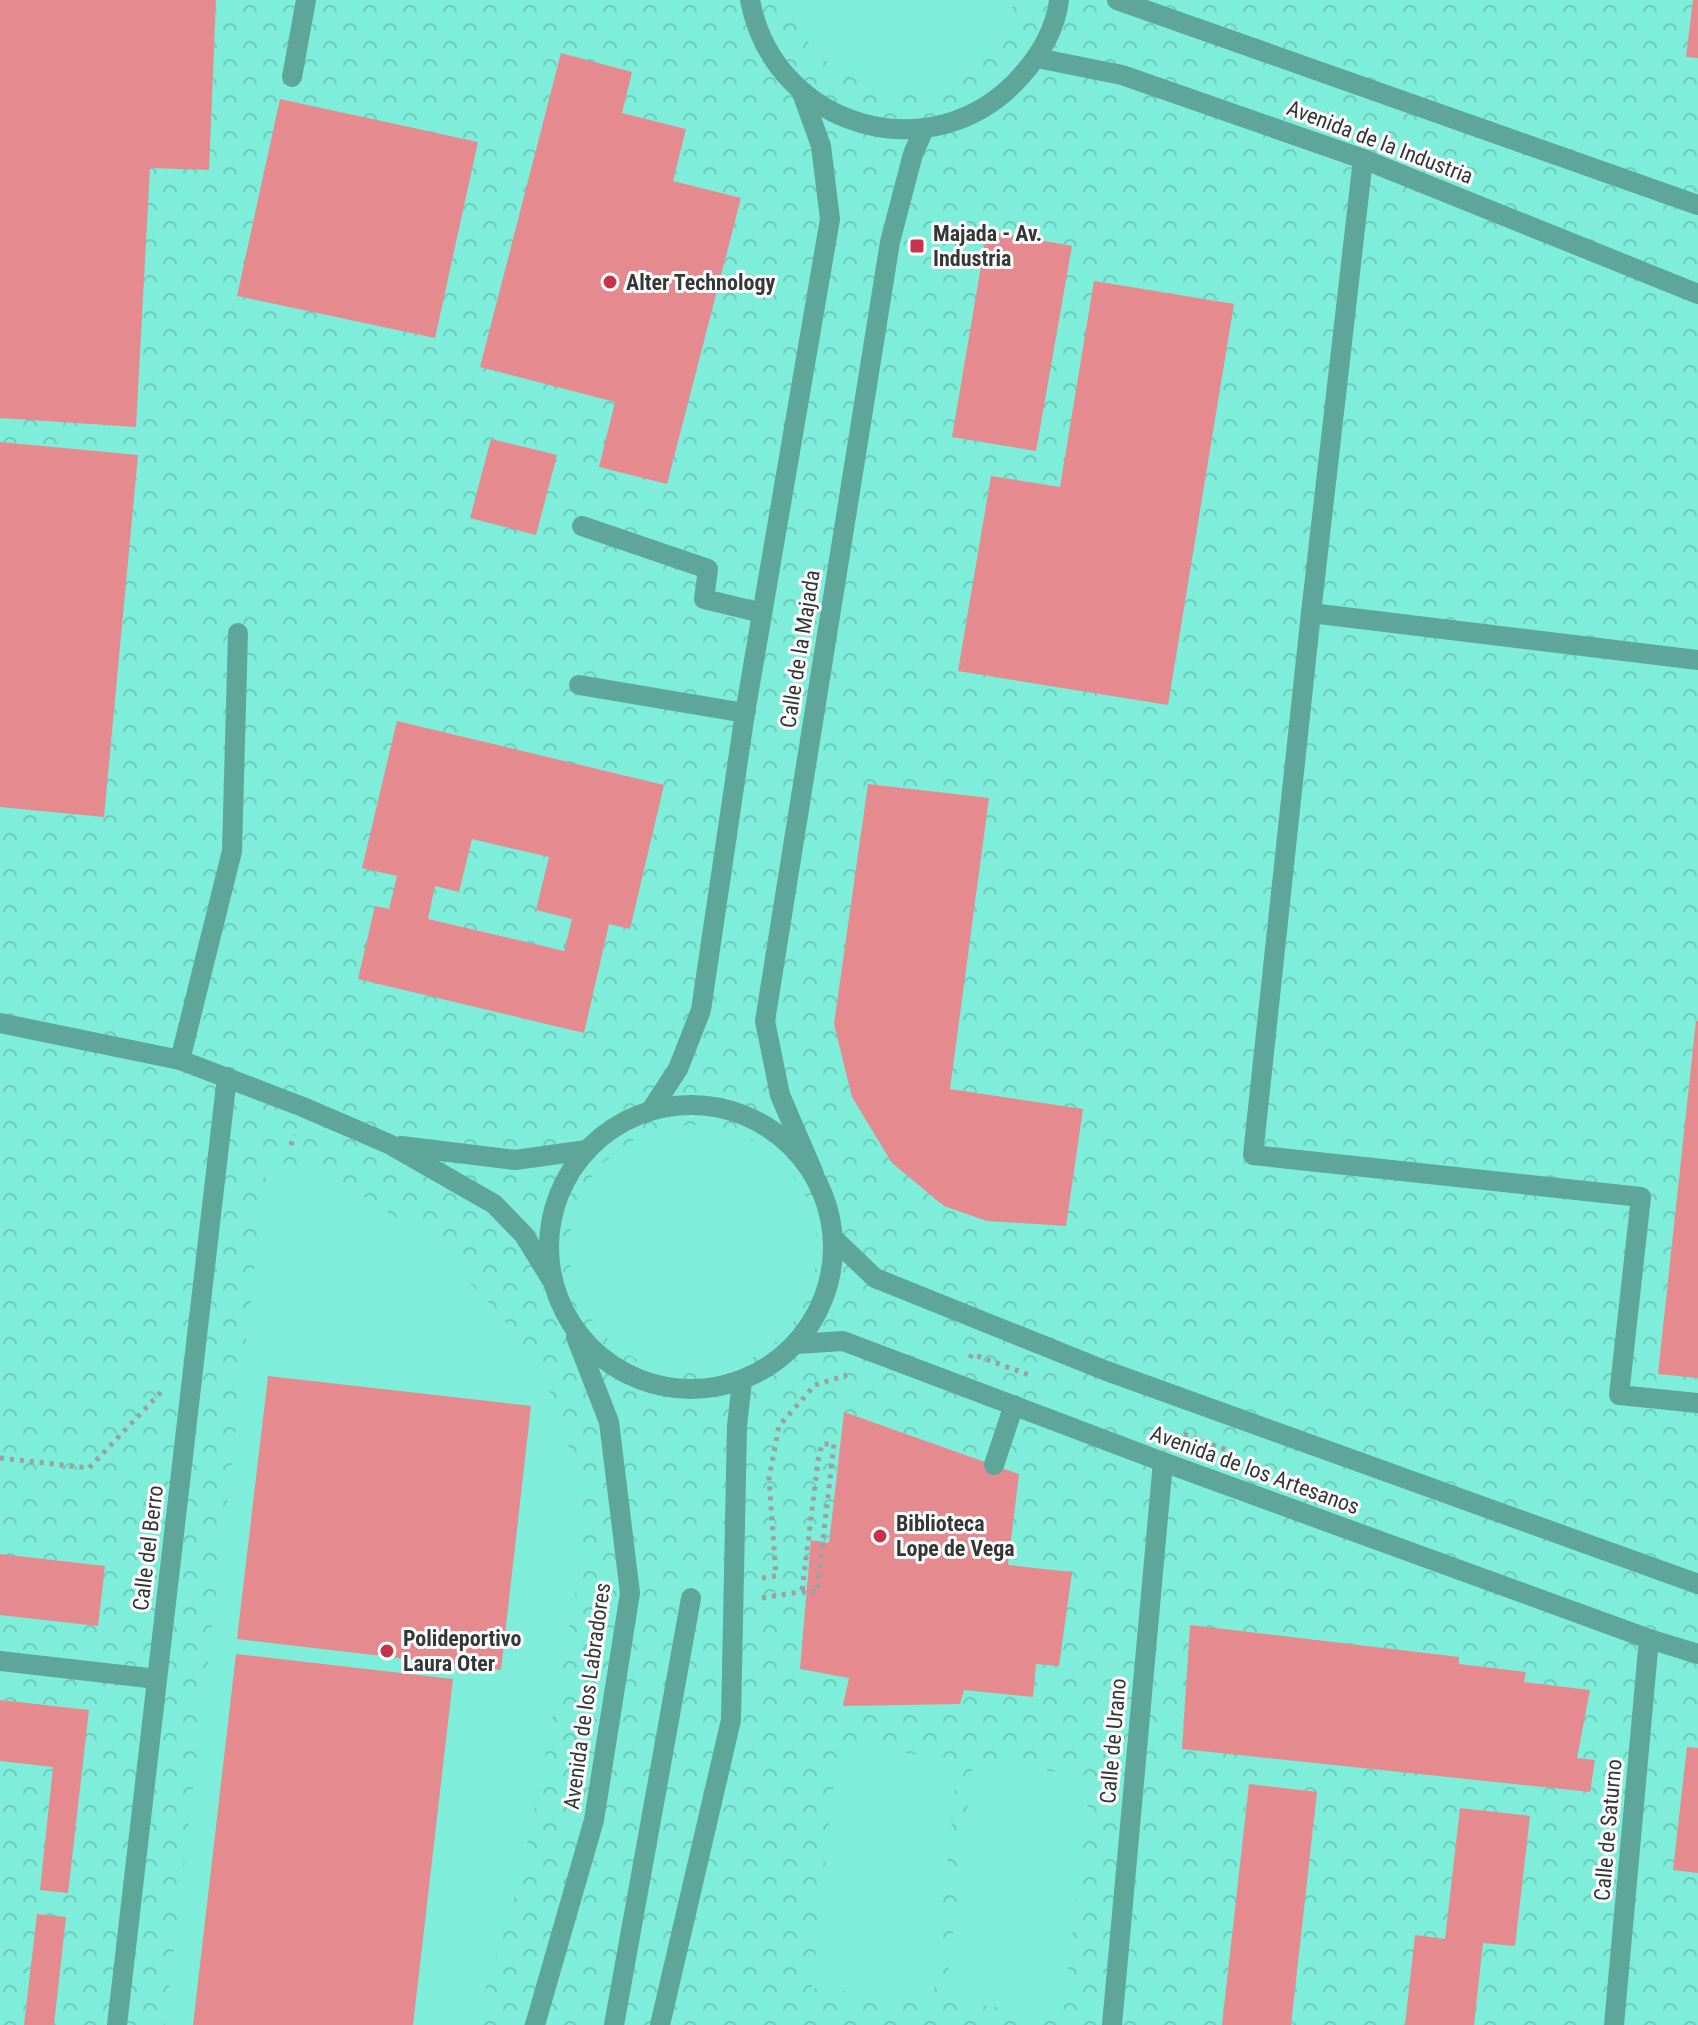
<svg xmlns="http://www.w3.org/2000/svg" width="1698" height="2025" font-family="'Roboto Condensed',sans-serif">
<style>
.forest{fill:url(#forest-crowns)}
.garden{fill:#7eedda}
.building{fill:#e58b8f;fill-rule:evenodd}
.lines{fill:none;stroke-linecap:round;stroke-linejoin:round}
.path{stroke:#9ba1a0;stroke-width:5;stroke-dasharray:4 6;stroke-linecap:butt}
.service{stroke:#5da699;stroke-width:20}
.pedestrian{stroke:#5da699;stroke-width:20}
.minor{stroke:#5da699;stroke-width:20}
.tertiary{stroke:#5da699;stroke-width:20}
.poi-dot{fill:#c5344a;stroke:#fff;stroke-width:3}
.labels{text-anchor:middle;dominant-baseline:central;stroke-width:6;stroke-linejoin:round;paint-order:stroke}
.street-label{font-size:22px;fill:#343736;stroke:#fff}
.poi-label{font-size:22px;font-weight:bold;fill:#343736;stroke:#fff;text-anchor:start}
</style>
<defs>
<pattern id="forest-crowns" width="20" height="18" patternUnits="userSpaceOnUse" patternTransform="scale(2)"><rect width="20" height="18" fill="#7eedda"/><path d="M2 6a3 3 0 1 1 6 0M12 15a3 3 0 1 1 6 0" fill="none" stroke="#6eccbc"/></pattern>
</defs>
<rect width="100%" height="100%" fill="#e1eae8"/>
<rect class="forest" x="0" y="0" width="1698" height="2025"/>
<g class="garden">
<path d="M788 0H1015C989 90 885 120 818 53 804 39 792 19 788 0Z"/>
<circle cx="693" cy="1249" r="124"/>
<polygon points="268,1158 346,1185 427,1238 498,1312 546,1381 578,1473 579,1574 551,1727 520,1879 474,2025 165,2025"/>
<polygon points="838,1746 958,1759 933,2000 812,1988"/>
<polygon points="973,1762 1091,1776 1063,2015 945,2001"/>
</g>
<g class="building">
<polygon points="0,0 216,0 209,170 150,168 136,427 0,418"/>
<polygon points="1693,0 1698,0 1698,58 1686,57"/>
<polygon points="561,53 632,72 622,113 686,129 673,181 741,198 667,484 599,467 615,402 480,367"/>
<polygon points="280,99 478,142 435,338 237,296"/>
<polygon points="987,231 1072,246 1036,451 952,437"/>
<polygon points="1094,281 1234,304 1168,705 958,671 991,476 1060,487"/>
<polygon points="491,439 557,455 536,535 470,518"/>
<polygon points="0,442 138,455 104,817 0,807"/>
<path d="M397 721 664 785 630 929 609 924 584 1033 358 979 375 906 389 909 397 876 362 868ZM472 839 549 857 536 910 572 919 564 951 428 919 435 886 459 892Z"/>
<polygon points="868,784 989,798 950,1089 1083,1109 1066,1226 987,1221 944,1206 892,1163 852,1097 834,1024"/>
<polygon points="1696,1021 1698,1021 1698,1378 1658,1374"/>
<polygon points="268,1376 531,1406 501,1670 237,1639"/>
<polygon points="844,1412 1019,1474 1008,1565 1072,1572 1059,1666 1036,1664 1033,1697 964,1690 960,1704 843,1706 849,1678 800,1669 811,1540 829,1543"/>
<polygon points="0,1554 105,1566 98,1626 0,1615"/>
<polygon points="1190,1625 1459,1657 1459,1664 1526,1672 1524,1682 1590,1690 1577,1758 1595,1760 1590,1792 1182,1749"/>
<polygon points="236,1654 453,1679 413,2025 193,2025"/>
<polygon points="0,1700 89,1710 68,1893 40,1890 53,1767 0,1761"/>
<polygon points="1687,1747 1698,1748 1698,1873 1673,1870"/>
<polygon points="1249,1784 1317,1792 1291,2025 1222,2025"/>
<polygon points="1460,1808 1530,1816 1515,1946 1483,1943 1474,2025 1405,2025 1415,1935 1445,1939"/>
<polygon points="37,1914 66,1917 54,2025 24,2025"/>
</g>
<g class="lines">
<g class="path">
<polyline points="291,1145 294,1135"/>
<polyline points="970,1358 972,1354 1029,1375"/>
<polyline points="1184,1434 1235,1453"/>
<polyline points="0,1458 89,1468 161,1392"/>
<polyline points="762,1578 776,1576 769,1478 779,1426 815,1385 847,1375"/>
<polyline points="762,1598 806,1591 817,1592 834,1444 822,1444 818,1461 802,1591"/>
</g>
<g class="service">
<polyline points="292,77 306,0"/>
<polyline points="1363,159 1311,613 1698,660"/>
<polyline points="582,526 708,569 704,599 762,613"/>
<polyline points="1311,613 1253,1155 1641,1197 1619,1395 1698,1403"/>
<polyline points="579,685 745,713"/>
<polyline points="180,1060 232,851 238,633"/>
<polyline points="994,1465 1014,1405"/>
</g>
<polyline class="pedestrian" points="614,2025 691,1598"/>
<g class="minor">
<polyline points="0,1023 180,1060 303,1107 389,1144 494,1204 524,1235 551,1279"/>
<circle cx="691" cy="1247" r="142"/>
<polyline points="651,1110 678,1069 701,1010 745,713 830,219 821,146 802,93"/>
<polyline points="401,1146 515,1160 587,1150"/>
<polyline points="814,1174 780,1095 765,1021 890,242 913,154 924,129"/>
<polyline points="833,1238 875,1278 1104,1370 1698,1584"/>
<polyline points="796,1344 843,1341 1163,1462 1649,1639 1698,1654"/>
<polyline points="0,1661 157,1679"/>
<polyline points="117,2025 227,1077"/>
<polyline points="535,2025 594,1820 630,1593 609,1422 576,1337"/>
<polyline points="660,2025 731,1720 737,1426 742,1381"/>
<polyline points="1112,2025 1163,1462"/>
<polyline points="1614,2025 1649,1639"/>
</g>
<g class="tertiary">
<path d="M750 0C774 129 935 175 1022 75 1040 55 1056 28 1059 0"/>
<polyline points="1117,0 1698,205"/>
<polyline points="1037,58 1122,75 1363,159 1698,294"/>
</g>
</g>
<g class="poi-dot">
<rect x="909" y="238" width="16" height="16" rx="4"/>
<circle cx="610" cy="282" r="8"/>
<circle cx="880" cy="1536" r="8"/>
<circle cx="387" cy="1651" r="8"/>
</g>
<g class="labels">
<g class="street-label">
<text transform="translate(1380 142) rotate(21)">Avenida de la Industria</text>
<text transform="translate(800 649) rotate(-81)">Calle de la Majada</text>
<text transform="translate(1255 1470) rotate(20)">Avenida de los Artesanos</text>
<text transform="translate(148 1548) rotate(-83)">Calle del Berro</text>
<text transform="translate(587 1696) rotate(-82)">Avenida de los Labradores</text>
<text transform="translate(1113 1741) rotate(-85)">Calle de Urano</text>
<text transform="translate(1608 1830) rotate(-85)">Calle de Saturno</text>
</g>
<g class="poi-label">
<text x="933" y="233">Majada - Av.<tspan x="933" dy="25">Industria</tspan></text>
<text x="626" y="282">Alter Technology</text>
<text x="896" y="1523">Biblioteca<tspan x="896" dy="25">Lope de Vega</tspan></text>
<text x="403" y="1638">Polideportivo<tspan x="403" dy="25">Laura Oter</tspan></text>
</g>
</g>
</svg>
